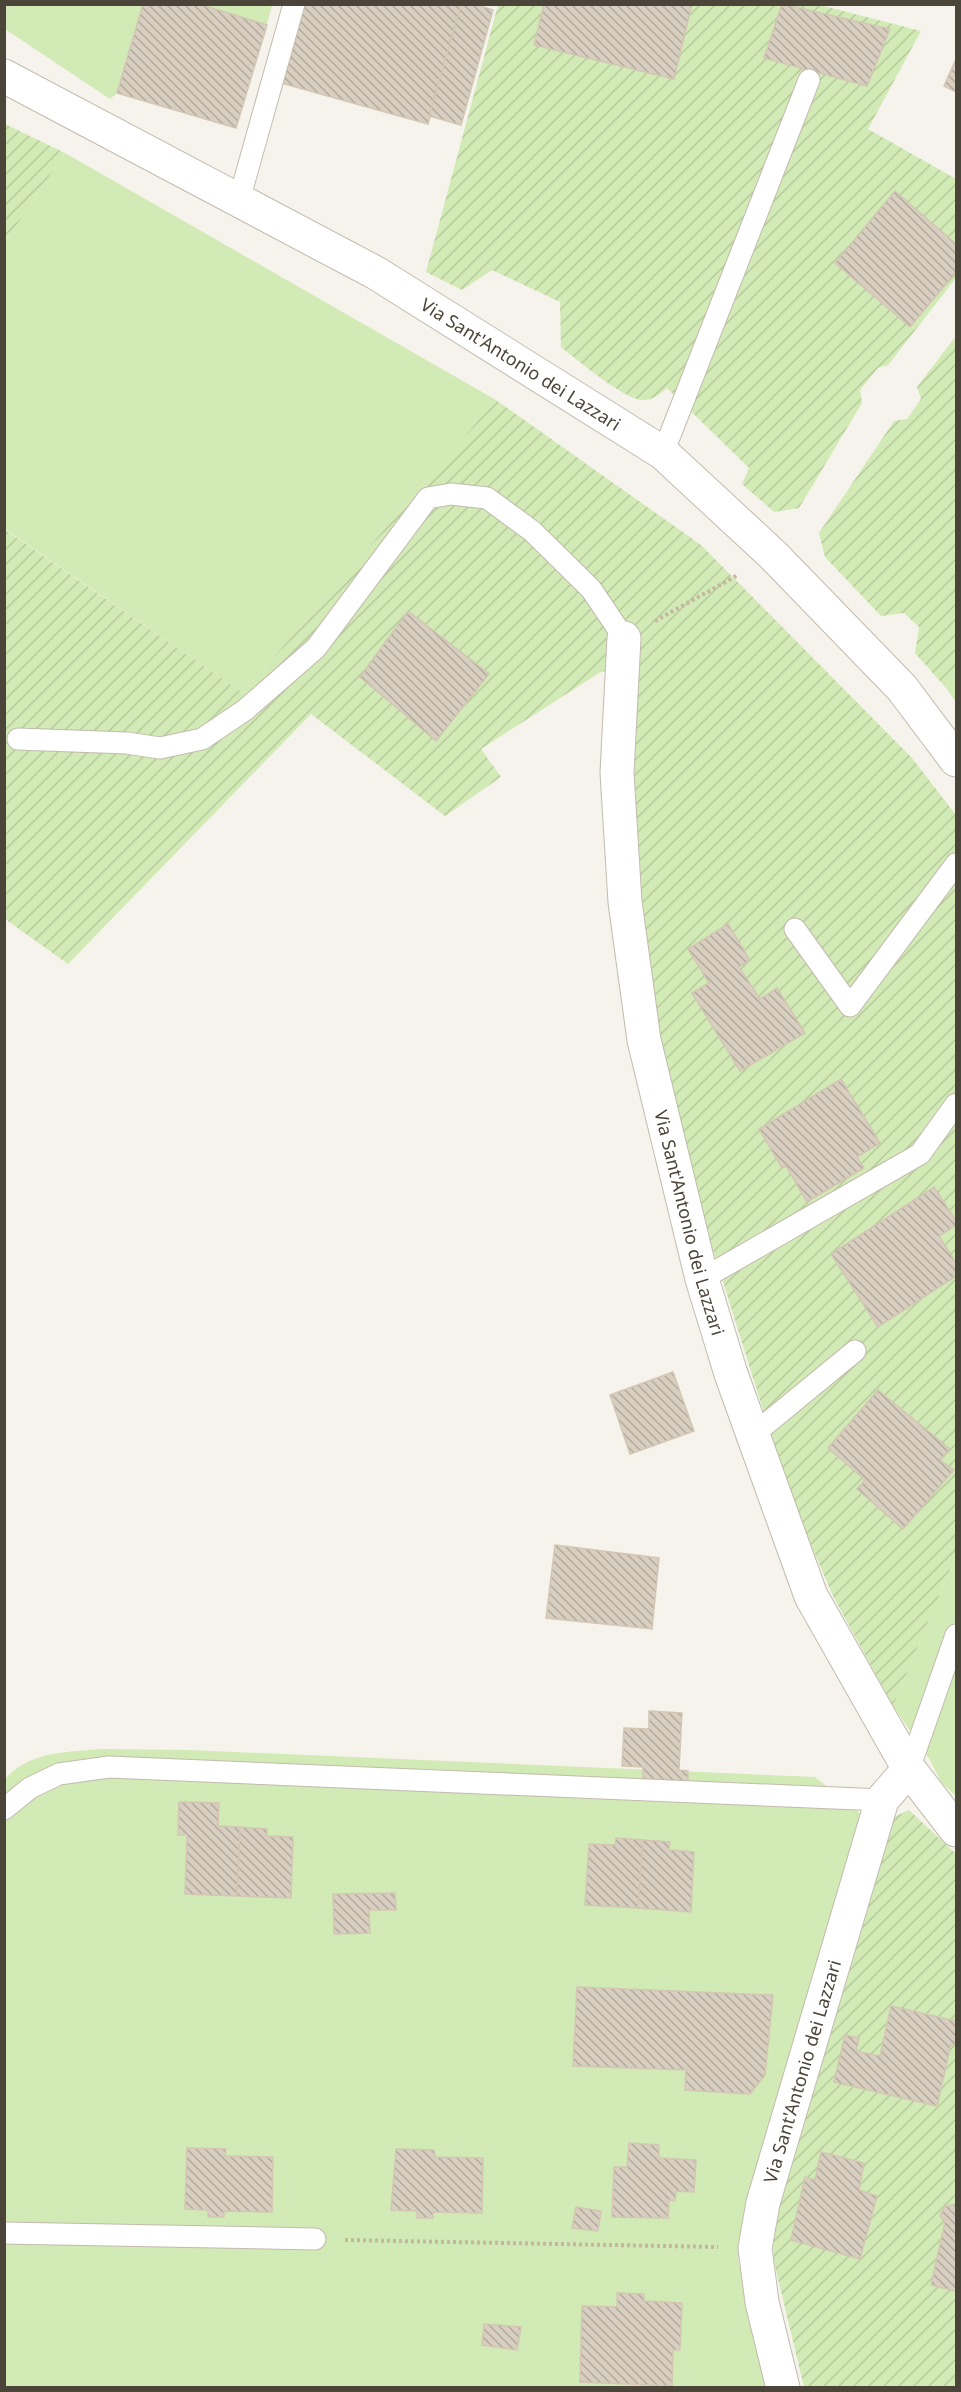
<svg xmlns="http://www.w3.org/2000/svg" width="961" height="2392" font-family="'Noto Sans',sans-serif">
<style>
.grass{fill:#d2eab5}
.garden{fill:url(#garden-furrows)}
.building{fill:url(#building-back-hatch);stroke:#d3c7b4;stroke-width:1.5}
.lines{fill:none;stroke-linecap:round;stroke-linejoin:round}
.service-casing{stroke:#c2bbae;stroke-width:23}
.minor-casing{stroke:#c2bbae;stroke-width:35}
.tertiary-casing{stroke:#c2bbae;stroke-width:35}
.path{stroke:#c4b79f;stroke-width:4;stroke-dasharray:3 3;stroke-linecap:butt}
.service{stroke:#fff;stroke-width:21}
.minor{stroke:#fff;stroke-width:33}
.tertiary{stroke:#fff;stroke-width:33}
.labels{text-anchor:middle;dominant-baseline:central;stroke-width:4.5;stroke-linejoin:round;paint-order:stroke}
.street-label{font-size:18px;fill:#4b4439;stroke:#fff}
</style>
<defs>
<pattern id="garden-furrows" width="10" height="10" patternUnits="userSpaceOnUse" patternTransform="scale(1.5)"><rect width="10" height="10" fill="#d2eab5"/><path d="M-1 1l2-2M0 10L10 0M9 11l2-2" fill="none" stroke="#b6ca9c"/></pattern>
<pattern id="building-back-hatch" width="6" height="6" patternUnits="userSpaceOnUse" patternTransform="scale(1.5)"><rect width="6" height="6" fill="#d8cfc1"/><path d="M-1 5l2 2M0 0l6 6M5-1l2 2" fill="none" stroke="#b1aa9e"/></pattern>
</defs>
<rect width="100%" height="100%" fill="#f6f3ec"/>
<g class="grass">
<polygon points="4,5 143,5 117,93 110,99 5,29"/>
<polygon points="199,5 272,5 267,25"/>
<polygon points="65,153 496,400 243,693 5,529 5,242"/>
<polygon points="956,670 956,702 946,688"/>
<polygon points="956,1555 956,1796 941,1782 930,1760 893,1706"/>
<path d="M102 1749 189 1750 815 1777 861 1814 748 2218 738 2259 767 2387 5 2388 4 1780C29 1751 68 1752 102 1749Z"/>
</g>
<g class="garden">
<path d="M498 5H820L921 31 868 129 956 179V278L888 365 878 368 860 390 862 403 799 508 774 512 742 484 749 468 667 388C659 394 654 400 643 400 626 401 576 359 561 347L560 302 492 270 462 290 426 272Z"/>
<polygon points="5,124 65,153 5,242"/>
<polygon points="956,336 956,670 946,688 915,653 919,627 904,613 881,616 825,557 819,533 894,421 907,419 921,399 917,387"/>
<polygon points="496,400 701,545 912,758 956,815 956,1555 893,1706 834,1598 791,1499 703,1218 660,1039 642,902 634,771 634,660 599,673 481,749 501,777 445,816 311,714 68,964 5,919 4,529 243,693"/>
<polygon points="909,1810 956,1854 956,2387 804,2387 774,2262 772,2216 887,1820"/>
</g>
<g class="building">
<polygon points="143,4 199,4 267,25 236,128 117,93"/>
<polygon points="303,4 461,4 428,124 281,83"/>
<polygon points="461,4 474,4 493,10 461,125 429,116"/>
<polygon points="544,4 692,4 674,79 534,45"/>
<polygon points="782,4 890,29 867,86 764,58"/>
<polygon points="956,59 956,92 944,86"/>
<polygon points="895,191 956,244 956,272 910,327 835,263"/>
<polygon points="408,611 489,674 436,741 360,677"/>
<polygon points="728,924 750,960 739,967 760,999 777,988 805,1033 740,1071 692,993 709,983 688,949"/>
<polygon points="841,1079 880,1143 857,1157 864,1168 807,1202 786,1166 782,1168 759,1129"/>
<polygon points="934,1187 956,1221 956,1225 939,1236 956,1263 956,1276 878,1327 831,1254"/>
<polygon points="673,1372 694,1431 630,1454 610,1395"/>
<polygon points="878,1390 950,1449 940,1460 954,1470 903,1529 857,1489 865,1480 828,1448"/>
<polygon points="555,1545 659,1558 652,1629 546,1618"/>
<polygon points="649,1711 682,1713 679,1770 688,1771 688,1781 643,1779 643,1767 622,1766 624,1728 649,1729"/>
<polygon points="179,1802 219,1803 218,1826 240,1827 237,1896 185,1894 187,1835 178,1835"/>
<polygon points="240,1827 267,1829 267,1836 293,1837 291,1898 237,1896"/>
<polygon points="616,1838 643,1840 638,1908 585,1905 589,1844 615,1845"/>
<polygon points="643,1840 670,1842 669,1850 694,1852 691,1912 638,1908"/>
<polygon points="395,1893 396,1910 369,1910 370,1933 334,1934 333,1894"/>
<polygon points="577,1987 773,1995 765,2075 750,2094 685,2090 686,2070 573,2066"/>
<polygon points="891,2006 956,2021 956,2045 951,2044 937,2106 834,2082 845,2035 859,2038 856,2051 880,2056"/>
<polygon points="629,2143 659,2145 659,2158 696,2160 694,2192 676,2191 675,2201 669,2200 668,2218 612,2217 614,2167 627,2167"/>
<polygon points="187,2148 226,2149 225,2156 273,2157 272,2212 224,2211 224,2217 208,2217 208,2210 185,2209"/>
<polygon points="396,2149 434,2150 435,2157 483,2158 482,2213 433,2212 433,2218 417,2218 417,2211 391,2210"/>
<polygon points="821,2152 864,2163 859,2190 877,2196 860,2259 791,2240 805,2177 815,2180"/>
<polygon points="956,2204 956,2291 931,2285 945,2222 940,2216 944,2207"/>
<polygon points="576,2207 601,2211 598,2231 572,2228"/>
<polygon points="617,2293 644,2294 644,2301 682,2303 680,2350 673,2350 672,2386 580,2382 582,2306 617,2307"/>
<polygon points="484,2324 521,2327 517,2350 482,2345"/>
</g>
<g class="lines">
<g class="service-casing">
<g id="service">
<polyline points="239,200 294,4"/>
<polyline points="663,453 809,80"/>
<polyline points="18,739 127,743 160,748 202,739 245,710 316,648 428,498 451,494 487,498 532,531 591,589 624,638"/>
<polyline points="795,929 850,1006 956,864"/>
<polyline points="702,1279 920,1154 956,1104"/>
<polyline points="754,1434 855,1351"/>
<polyline points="909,1769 956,1635"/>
<polyline points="4,1809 30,1788 59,1774 109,1767 882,1800"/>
<polyline points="4,2233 315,2239"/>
</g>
</g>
<g class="minor-casing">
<g id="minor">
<path id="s1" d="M624 638 617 773 625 902 644 1040 702 1279 731 1374 811 1596 909 1769 956 1830"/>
<path id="s2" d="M783 2388 762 2302 755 2248 763 2203 882 1800 909 1769"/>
</g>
</g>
<g class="tertiary-casing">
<g id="tertiary">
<path id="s3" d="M4 76 376 273 663 453 773 555 902 688 956 760"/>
</g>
</g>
<g class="path">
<polyline points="655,621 738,575"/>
<polyline points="345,2240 718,2247"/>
</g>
<use href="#service" class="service"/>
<use href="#minor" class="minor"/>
<use href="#tertiary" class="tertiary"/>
</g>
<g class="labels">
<g class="street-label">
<text stroke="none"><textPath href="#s3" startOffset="592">Via Sant'Antonio dei Lazzari</textPath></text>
<text stroke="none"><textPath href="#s1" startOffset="592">Via Sant'Antonio dei Lazzari</textPath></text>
<text stroke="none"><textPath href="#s2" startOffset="326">Via Sant'Antonio dei Lazzari</textPath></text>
</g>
</g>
<rect width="961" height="2392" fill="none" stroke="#4b4439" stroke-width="12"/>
</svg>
